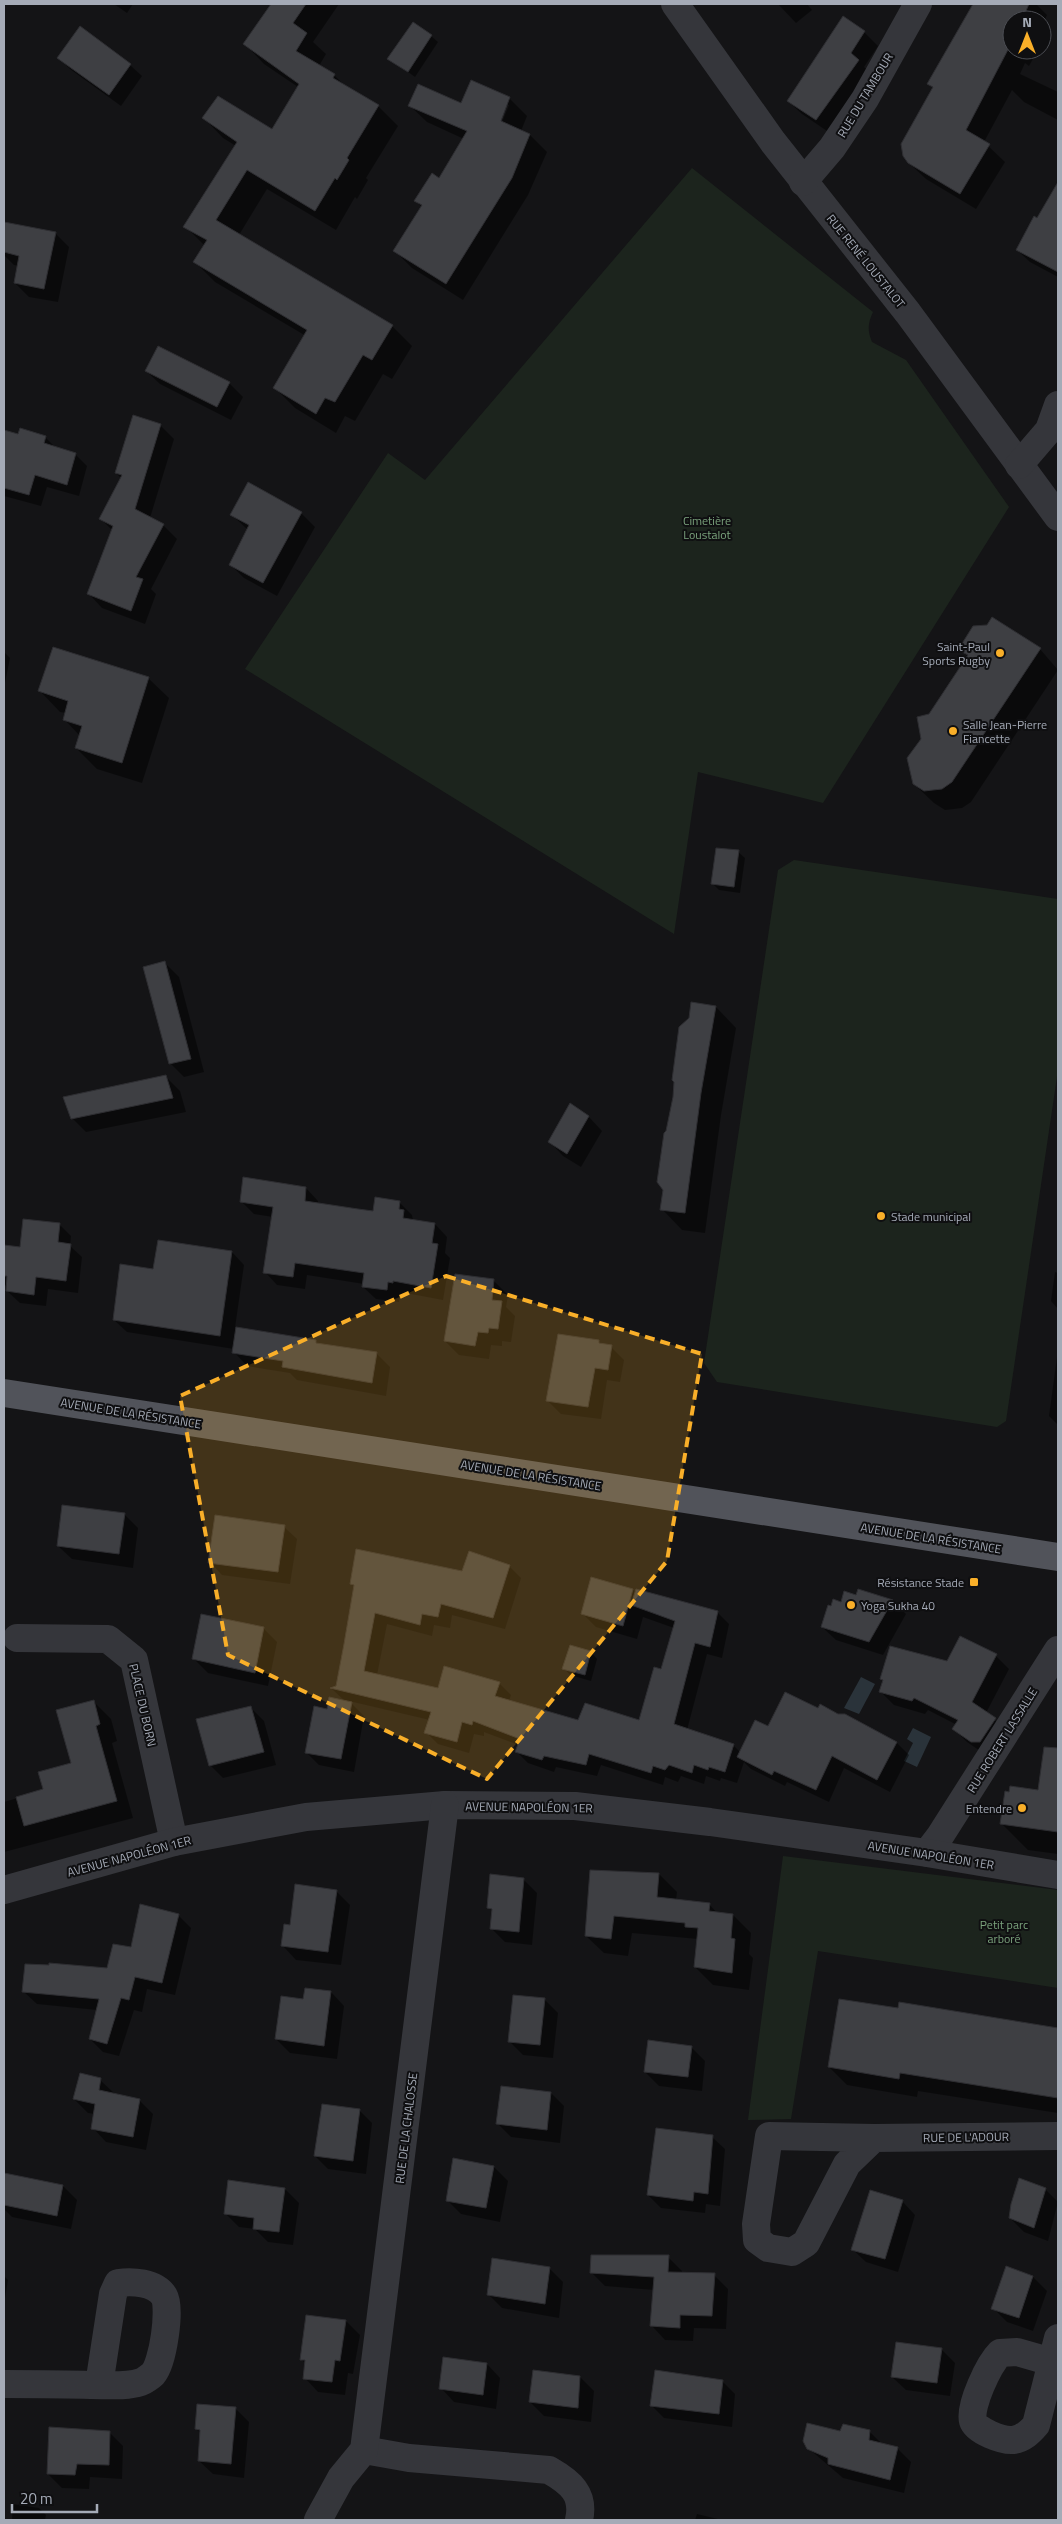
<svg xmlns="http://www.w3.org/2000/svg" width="1062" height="2524" font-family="'Titillium Web',sans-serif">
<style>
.green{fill:#1c241d}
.water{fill:#2a333a}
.shadow{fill:#0007;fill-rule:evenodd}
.building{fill:#3e3f43;stroke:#2e2e32}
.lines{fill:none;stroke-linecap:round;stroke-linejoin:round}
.minor{stroke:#35363b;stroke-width:28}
.major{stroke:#51535a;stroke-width:28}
.marked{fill:#f9af29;fill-opacity:0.2;stroke:#f9af29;stroke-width:4;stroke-dasharray:10 6;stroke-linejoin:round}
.poi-dot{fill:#f9af29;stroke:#0f0f11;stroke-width:2}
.labels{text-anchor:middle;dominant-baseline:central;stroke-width:4;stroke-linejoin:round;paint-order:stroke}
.street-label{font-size:12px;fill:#a5abb7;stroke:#0f0f11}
.park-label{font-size:12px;fill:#7ba37d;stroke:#0f0f11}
.poi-label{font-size:12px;fill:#a5abb7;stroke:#0f0f11;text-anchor:end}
</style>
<rect width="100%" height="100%" fill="#141416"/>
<g class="green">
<path d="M692 168 873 312C868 323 867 330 872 342L906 360 1009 507 823 803 698 772 674 934 245 669 388 453 425 480Z"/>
<polygon points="794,860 1058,899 1058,1070 1006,1421 997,1427 717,1382 704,1363 778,870"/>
<polygon points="783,1856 1058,1890 1058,1988 818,1951 791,2119 748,2120"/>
</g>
<g class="water">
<polygon points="861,1677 875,1684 859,1714 844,1708"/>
<polygon points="913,1728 931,1737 917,1767 904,1761 913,1743 907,1739"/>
</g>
<g class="shadow">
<polygon points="114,4 133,4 127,13"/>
<polygon points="273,4 339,4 313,42 326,54 319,66 334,75 347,88 378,106 398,126 366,178 368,180 357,199 355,197 336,230 267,189 239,235 392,326 412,346 392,379 383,374 355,421 345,416 336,433 295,408 275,388 306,336 215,282 195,262 205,246 185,226 236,146 223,138 204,118 272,131 298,87 264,64 245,44"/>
<polygon points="778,4 807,4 812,10 796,23"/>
<polygon points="975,4 1036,4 1047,15 1042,26 1042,20 1012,20 1012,50 1038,50 1029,66 1025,63 1020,74 1058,92 1058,120 1024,102 1012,90 984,142 1005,162 976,209 926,179 909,163 934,89 929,84"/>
<polygon points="864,32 878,46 864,67 872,74 830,133 802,114 788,101"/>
<polygon points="431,36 438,42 415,77 389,58"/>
<polygon points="59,58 130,65 142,76 121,106 70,69"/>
<path d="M471 82 510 99 527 116 521 131 530 135 547 152 528 195 463 300 412 268 395 251 422 207 416 201 439 179 464 139 427 122 409 105H461ZM506 105H509L500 127 498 126Z"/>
<polygon points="1058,185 1058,277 1030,262 1017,250"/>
<polygon points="5,223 55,233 69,247 58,302 29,297 15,283 19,266 14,265 4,255"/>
<polygon points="146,371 229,383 243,397 231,420 160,384"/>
<polygon points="160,425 174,439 150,518 163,525 177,539 151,589 156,594 145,624 102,608 89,594 113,531 101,519 121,478 116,473"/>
<polygon points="4,431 19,436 45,437 56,448 75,454 87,466 79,496 47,487 41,506 4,496"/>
<polygon points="301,513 315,527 277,596 244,578 230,564 248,530 232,515"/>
<polygon points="960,649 1040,649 1058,670 971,802 962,808 945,810 934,803 914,784 922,739 930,715 968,657"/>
<polygon points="4,652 10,658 4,688"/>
<polygon points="148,678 169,698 142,783 97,769 76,748 80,736 64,719 66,713 60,712 40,691"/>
<polygon points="738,852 745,858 740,893 719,890 712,883"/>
<polygon points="165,963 179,977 204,1072 184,1077 170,1063"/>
<polygon points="716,1007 736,1028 721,1115 705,1233 682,1230 662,1209 668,1132"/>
<polygon points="166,1077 180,1091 186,1112 86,1132 72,1118"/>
<polygon points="589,1117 602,1131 581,1167 563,1156 550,1142"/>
<polygon points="306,1188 318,1201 318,1204 375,1212 399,1202 412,1215 413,1221 435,1224 447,1237 445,1253 450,1258 443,1300 406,1293 405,1295 400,1294 399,1302 376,1299 363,1287 364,1284 307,1275 305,1289 277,1285 265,1272 273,1217 254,1214 241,1201"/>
<polygon points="59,1224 71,1236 70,1246 82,1257 78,1293 48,1289 46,1306 20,1303 7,1291 8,1286 4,1285 4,1246 21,1248"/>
<polygon points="232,1252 244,1265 235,1328 316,1341 319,1345 376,1353 390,1367 386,1396 297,1380 290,1373 247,1366 234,1352 234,1349 127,1332 114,1320 154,1270"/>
<polygon points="1055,1272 1058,1273 1058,1309 1051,1301"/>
<polygon points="494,1281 508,1295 506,1307 515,1316 511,1342 502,1341 502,1346 491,1345 489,1359 459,1355 445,1341"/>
<polygon points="599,1341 603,1345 611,1347 624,1360 620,1382 607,1380 601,1419 561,1414 548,1401"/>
<polygon points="1057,1357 1058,1358 1058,1425 1049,1416"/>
<polygon points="124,1514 138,1528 133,1568 72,1559 58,1546"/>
<polygon points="284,1527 297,1539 290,1584 222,1575 210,1562"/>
<polygon points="509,1566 521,1578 505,1629 452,1615 450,1628 434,1625 432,1636 387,1624 377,1675 439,1689 499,1683 511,1695 509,1701 579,1722 640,1722 662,1670 674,1628 643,1617 637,1639 596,1627 582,1613 592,1578 633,1590 636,1593 717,1612 729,1624 722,1658 707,1654 687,1730 733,1745 741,1753 769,1728 818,1710 844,1715 897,1743 909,1755 890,1792 844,1768 829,1802 787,1782 785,1786 751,1769 744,1762 737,1783 721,1778 720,1781 706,1776 704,1784 681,1776 678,1782 665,1777 663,1785 601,1765 597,1776 556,1767 554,1772 528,1763 516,1751 519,1745 484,1732 484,1736 474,1734 469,1753 438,1744 426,1732 430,1720 349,1701 364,1716 354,1772 319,1765 306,1752 328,1710 346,1702 332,1689 337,1688 355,1587 351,1584"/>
<polygon points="859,1591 893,1601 906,1614 883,1655 836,1640 822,1627 831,1607 857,1596"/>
<polygon points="263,1628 277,1642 268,1686 208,1673 194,1659"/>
<polygon points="571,1647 591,1652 597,1659 591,1681 570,1675 564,1668"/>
<polygon points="996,1656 1009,1669 986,1713 1009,1732 986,1755 967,1742 954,1729 957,1725 928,1710 925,1714 894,1705 881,1692 884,1681 881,1678 948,1662"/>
<polygon points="93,1701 111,1719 117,1741 112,1743 133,1818 4,1852 4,1802 45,1790 73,1764"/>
<polygon points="251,1708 264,1721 276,1765 223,1778 210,1765"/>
<polygon points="1044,1753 1058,1755 1058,1854 1028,1850 1002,1824 1039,1791"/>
<polygon points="659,1874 677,1892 676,1900 709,1904 718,1914 733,1915 751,1933 749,1954 753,1958 749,1990 713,1985 695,1967 698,1939 632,1933 628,1956 604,1953 586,1936"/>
<polygon points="523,1879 537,1893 532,1945 505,1942 491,1928 493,1912 489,1908"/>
<polygon points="336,1891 350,1905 341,1965 296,1960 283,1946 291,1926"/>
<polygon points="178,1915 191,1928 175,1995 147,1989 142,2012 134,2010 119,2056 103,2052 90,2039 97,2010 37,2004 24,1992 108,1969"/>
<polygon points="331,1992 344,2006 337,2059 290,2053 276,2039 304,2001"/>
<polygon points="544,1999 558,2013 553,2058 523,2055 509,2041"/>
<polygon points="1052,2034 1058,2035 1058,2113 918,2091 917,2097 847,2085 829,2067"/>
<polygon points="691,2047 705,2061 702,2091 659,2086 645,2072"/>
<polygon points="100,2080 114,2093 139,2100 153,2114 146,2150 106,2142 93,2128 95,2114 88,2113 74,2099"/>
<polygon points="551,2093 564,2106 560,2143 511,2137 497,2123"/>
<polygon points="359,2110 372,2123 366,2174 328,2169 315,2156"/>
<polygon points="712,2137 725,2149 720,2206 706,2204 705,2213 661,2208 648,2195"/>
<polygon points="494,2167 508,2181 500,2222 461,2214 447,2200"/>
<polygon points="4,2175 63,2186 77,2200 71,2229 12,2217 4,2209"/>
<polygon points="285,2189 299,2203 293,2245 268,2242 255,2229 239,2227 225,2213"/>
<polygon points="1045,2189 1058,2202 1048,2241 1024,2232 1010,2218"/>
<polygon points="902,2201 915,2215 898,2272 866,2262 852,2249"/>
<polygon points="668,2257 682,2271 682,2274 714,2275 728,2289 726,2329 694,2328 693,2341 665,2340 652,2326 654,2290 605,2286 591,2272"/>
<polygon points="549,2268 563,2282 559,2318 502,2308 488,2294"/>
<polygon points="1006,2268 1033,2277 1047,2291 1033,2331 1007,2322 993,2308"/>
<polygon points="4,2276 8,2280 4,2304"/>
<polygon points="346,2321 360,2335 353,2374 348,2373 345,2395 318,2392 305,2378 306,2364 301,2359"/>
<polygon points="941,2349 955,2363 950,2396 906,2390 892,2377"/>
<polygon points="487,2364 500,2378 496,2409 454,2402 441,2388"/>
<polygon points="580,2377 594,2391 591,2422 544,2416 530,2402"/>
<polygon points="722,2381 735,2394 732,2427 664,2418 652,2406"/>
<polygon points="236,2409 249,2422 244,2478 213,2474 199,2461 201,2433 196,2429"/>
<polygon points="869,2431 883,2445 897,2448 911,2462 904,2493 843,2478 808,2448 841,2432"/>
<polygon points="109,2432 123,2446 122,2479 90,2477 89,2489 62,2488 48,2474"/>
<polygon points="13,2504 39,2508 46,2515 45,2520 12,2520"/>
<polygon points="697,2514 722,2520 695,2520"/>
<polygon points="168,2519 184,2520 166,2520"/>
</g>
<g class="building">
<polygon points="271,4 306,4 293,23 307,33 296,51 335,74 333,78 379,105 347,158 349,160 337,180 335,178 315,211 247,170 216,220 393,325 372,360 363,355 335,402 325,398 316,414 273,388 307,330 193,262 207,240 183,227 237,142 202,118 218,96 272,129 299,84 243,44"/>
<polygon points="973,4 1029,4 1022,20 1012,20 1012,42 966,130 990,144 960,194 908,163 903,156 901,144 933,87 927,84"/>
<polygon points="843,16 865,31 851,53 859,60 816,120 787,101"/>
<polygon points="413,22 432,35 408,72 387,59"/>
<polygon points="80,26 131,64 109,95 57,58"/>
<polygon points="471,80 510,97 501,121 530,134 512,178 446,284 393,251 422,205 414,201 432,173 439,178 467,131 408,106 418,84 461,103"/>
<polygon points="1058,182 1058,272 1016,250 1034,216 1037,218"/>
<polygon points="4,222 56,232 44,289 14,283 19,256 4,252"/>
<polygon points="158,346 230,382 217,407 145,371"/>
<polygon points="133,415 161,424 135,509 164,524 136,577 143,579 131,611 87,594 113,526 99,519 122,475 115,473"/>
<polygon points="20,428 46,436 44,443 76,453 67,485 35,475 29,495 4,488 4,430 18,434"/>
<polygon points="248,482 302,512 263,583 229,565 249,525 230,515"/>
<polygon points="992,617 1041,648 952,782 942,789 924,791 913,784 907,758 921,739 917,717 929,714 968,655 958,650 973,626 987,625"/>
<polygon points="53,647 149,677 122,763 75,748 82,726 63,720 68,701 38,691"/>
<polygon points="716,848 739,850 734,887 711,884"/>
<polygon points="165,961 191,1059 169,1064 143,967"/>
<polygon points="691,1002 716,1006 701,1093 685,1213 660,1210 663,1190 657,1182 664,1133 666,1131 673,1097 674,1082 672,1080 679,1027 689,1018"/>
<polygon points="166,1075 173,1098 71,1119 63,1097"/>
<polygon points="570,1103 589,1116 567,1154 548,1142"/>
<polygon points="243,1177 306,1187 305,1201 358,1209 373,1211 375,1197 400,1201 399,1209 404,1210 403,1218 435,1223 432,1243 438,1244 431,1288 393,1281 393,1283 388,1282 387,1290 362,1287 364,1273 295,1263 293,1277 263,1273 273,1207 240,1202"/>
<polygon points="23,1219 60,1223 58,1242 71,1244 66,1281 36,1277 34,1295 6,1291 7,1276 4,1276 4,1245 20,1247"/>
<polygon points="158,1240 232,1251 220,1336 113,1320 120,1264 153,1269"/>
<polygon points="455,1274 494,1279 492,1300 502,1301 498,1329 489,1328 488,1333 478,1332 475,1346 444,1341"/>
<polygon points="236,1327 316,1340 316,1343 377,1352 372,1383 282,1367 283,1361 232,1353"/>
<polygon points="558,1334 599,1340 599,1343 612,1345 608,1370 595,1368 588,1407 546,1401"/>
<polygon points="62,1505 125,1513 119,1554 57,1546"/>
<polygon points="215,1515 285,1525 278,1572 208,1563"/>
<polygon points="356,1549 462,1571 469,1551 510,1565 493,1618 441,1604 438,1617 422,1614 420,1625 375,1613 364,1671 438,1688 444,1666 500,1682 495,1696 578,1720 585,1703 639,1720 654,1667 661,1669 675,1621 631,1605 636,1589 718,1611 710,1647 695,1643 674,1724 734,1744 725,1772 709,1767 708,1770 694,1765 692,1773 669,1765 665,1770 653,1766 651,1773 589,1754 586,1765 544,1756 542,1760 515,1752 520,1739 473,1721 472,1725 462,1722 457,1742 424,1733 431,1712 330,1688 336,1686 344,1644 354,1585 350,1584"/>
<polygon points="591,1577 633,1589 623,1626 581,1614"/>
<polygon points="858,1589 893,1600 869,1642 821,1627 828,1605 831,1606 833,1599 841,1602 844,1591 856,1595"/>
<polygon points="201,1614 264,1627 255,1673 192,1659"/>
<polygon points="960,1636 997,1654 972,1702 996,1718 980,1742 971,1742 952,1729 958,1720 914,1698 912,1701 879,1692 883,1680 880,1679 890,1646 947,1661"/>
<polygon points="570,1645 591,1651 585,1675 562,1669"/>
<polygon points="785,1692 818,1708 820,1704 838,1714 845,1714 897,1742 877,1780 832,1756 816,1790 774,1771 772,1775 737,1757 755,1720 768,1726"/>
<polygon points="329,1697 352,1702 341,1759 305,1753 314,1706 327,1709"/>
<polygon points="94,1700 100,1724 96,1726 117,1801 24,1826 16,1797 43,1789 38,1772 71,1763 56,1710"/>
<polygon points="251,1706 264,1752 209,1766 196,1719"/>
<polygon points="1044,1747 1058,1748 1058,1832 1000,1824 1005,1791 1009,1792 1010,1786 1038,1790"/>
<polygon points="590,1870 659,1873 657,1897 710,1903 709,1911 733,1914 731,1938 735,1939 732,1973 694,1967 698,1928 685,1927 685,1923 614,1916 611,1939 585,1936"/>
<polygon points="490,1874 524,1878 519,1932 490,1929 492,1909 487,1908"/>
<polygon points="295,1884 337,1890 328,1952 281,1946 284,1924 290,1925"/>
<polygon points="140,1904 179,1914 162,1983 135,1977 129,2000 121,1998 107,2044 89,2039 99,1999 22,1992 25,1964 49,1965 49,1963 107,1968 113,1944 131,1947"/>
<polygon points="305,1988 331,1991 324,2046 275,2039 281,1996 303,1999"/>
<polygon points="513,1995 545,1998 540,2045 508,2042"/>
<polygon points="839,1999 898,2008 899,2002 1058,2028 1058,2098 900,2073 899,2079 828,2067"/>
<polygon points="648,2040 692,2046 688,2077 644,2072"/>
<polygon points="80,2073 101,2078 99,2090 140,2099 133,2137 91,2129 95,2104 73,2099"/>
<polygon points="501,2086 551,2092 547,2130 496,2124"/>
<polygon points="322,2104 360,2109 353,2161 314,2156"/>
<polygon points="656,2128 713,2135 708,2194 694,2192 693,2201 647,2195"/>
<polygon points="453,2158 494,2166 486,2208 446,2201"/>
<polygon points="4,2173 63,2185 57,2216 4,2205"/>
<polygon points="1019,2178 1046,2188 1034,2228 1009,2218 1011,2204"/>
<polygon points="228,2180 285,2188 279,2232 253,2229 254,2218 224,2214"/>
<polygon points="870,2190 903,2200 885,2259 851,2250"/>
<polygon points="591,2255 669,2255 668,2272 715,2273 712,2316 680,2315 680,2328 650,2326 654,2277 590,2273"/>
<polygon points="492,2258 550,2267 545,2304 487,2295"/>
<polygon points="1006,2266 1033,2276 1019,2318 991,2309"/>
<polygon points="306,2315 346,2320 340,2361 335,2360 332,2382 303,2379 305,2360 300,2360"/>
<polygon points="896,2342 942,2348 937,2383 891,2377"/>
<polygon points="443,2357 487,2363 483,2395 439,2389"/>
<polygon points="533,2370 580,2376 578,2408 529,2402"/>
<polygon points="655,2370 723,2380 719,2414 650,2406"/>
<polygon points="197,2404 236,2407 231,2464 198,2461 200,2430 195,2429"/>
<polygon points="807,2423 840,2431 843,2424 870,2430 869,2440 898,2447 890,2480 828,2464 828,2458 807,2449 803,2441"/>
<polygon points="49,2427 110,2431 109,2465 77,2464 75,2475 47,2474"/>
</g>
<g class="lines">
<g class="minor">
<polyline points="675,4 773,142 908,313 1058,517"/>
<polyline points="803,182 832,148 865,99 918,4"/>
<polyline points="1019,465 1049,430 1058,405"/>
<polyline points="17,1638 108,1639 134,1660 174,1842"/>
<polyline points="927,1853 940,1836 1058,1650"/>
<polyline points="4,1890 174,1842 306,1817 445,1805 575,1806 710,1822 927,1853 1058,1875"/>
<polyline points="874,2138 847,2164 806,2243 792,2252 768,2248 757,2240 756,2224 769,2136 874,2138 1058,2136"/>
<path d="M1052 2362 1017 2352 1000 2353C989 2364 969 2406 973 2421 976 2431 1003 2441 1013 2440 1023 2439 1030 2432 1036 2425L1058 2338"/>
<path d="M4 2384C33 2384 62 2384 91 2385 107 2385 126 2387 141 2382 144 2381 151 2376 153 2374 163 2363 171 2308 164 2296 155 2282 132 2281 118 2283L113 2294 99 2385"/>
<path d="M364 2450 409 2458 549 2470C570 2482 585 2494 579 2520"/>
<polyline points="318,2520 341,2478 364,2450 445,1805"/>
</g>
<polyline class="major" points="4,1393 1058,1557"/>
</g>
<path class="marked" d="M446 1276 702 1354 667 1561 487 1779 228 1655 180 1396Z"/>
<g class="poi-dot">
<circle cx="1000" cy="653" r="5"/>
<circle cx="953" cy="731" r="5"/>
<circle cx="881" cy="1216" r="5"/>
<rect x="969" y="1577" width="10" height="10" rx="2.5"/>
<circle cx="851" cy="1605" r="5"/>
<circle cx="1022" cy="1808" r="5"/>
</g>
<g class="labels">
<g class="street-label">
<text transform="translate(865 95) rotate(-59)">RUE DU TAMBOUR</text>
<text transform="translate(866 261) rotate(51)">RUE RENÉ LOUSTALOT</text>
<text transform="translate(131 1413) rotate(9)">AVENUE DE LA RÉSISTANCE</text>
<text transform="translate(531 1475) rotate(9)">AVENUE DE LA RÉSISTANCE</text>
<text transform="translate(931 1538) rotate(9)">AVENUE DE LA RÉSISTANCE</text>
<text transform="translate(143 1705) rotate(77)">PLACE DU BORN</text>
<text transform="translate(1002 1740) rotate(-58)">RUE ROBERT LASSALLE</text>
<text transform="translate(529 1807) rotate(1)">AVENUE NAPOLÉON 1ER</text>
<text transform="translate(931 1855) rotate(9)">AVENUE NAPOLÉON 1ER</text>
<text transform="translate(129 1856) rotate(-15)">AVENUE NAPOLÉON 1ER</text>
<text transform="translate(406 2128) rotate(-83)">RUE DE LA CHALOSSE</text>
<text transform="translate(966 2137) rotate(-1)">RUE DE L'ADOUR</text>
</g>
<g class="park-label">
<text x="707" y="520">Cimetière<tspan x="707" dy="14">Loustalot</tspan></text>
<text x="1004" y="1924">Petit parc<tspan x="1004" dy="14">arboré</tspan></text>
</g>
<g class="poi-label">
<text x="990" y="646">Saint-Paul<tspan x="990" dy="14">Sports Rugby</tspan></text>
<text x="963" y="724" text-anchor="start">Salle Jean-Pierre<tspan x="963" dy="14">Fiancette</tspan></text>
<text x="891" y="1216" text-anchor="start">Stade municipal</text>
<text x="964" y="1582">Résistance Stade</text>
<text x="861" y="1605" text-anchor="start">Yoga Sukha 40</text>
<text x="1012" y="1808">Entendre</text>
</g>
</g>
<rect width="1062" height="2524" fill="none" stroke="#a5abb7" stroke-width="10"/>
<g transform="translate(1027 35)"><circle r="24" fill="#0f0f11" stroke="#4b4d53"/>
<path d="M0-4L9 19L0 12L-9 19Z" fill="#f9af29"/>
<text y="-8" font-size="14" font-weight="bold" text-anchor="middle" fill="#a5abb7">N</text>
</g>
<path d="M12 2504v8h85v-8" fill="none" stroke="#a5abb7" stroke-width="2.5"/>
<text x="20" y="2504" font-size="15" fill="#a5abb7" stroke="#0f0f11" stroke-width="4" paint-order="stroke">20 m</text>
</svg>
